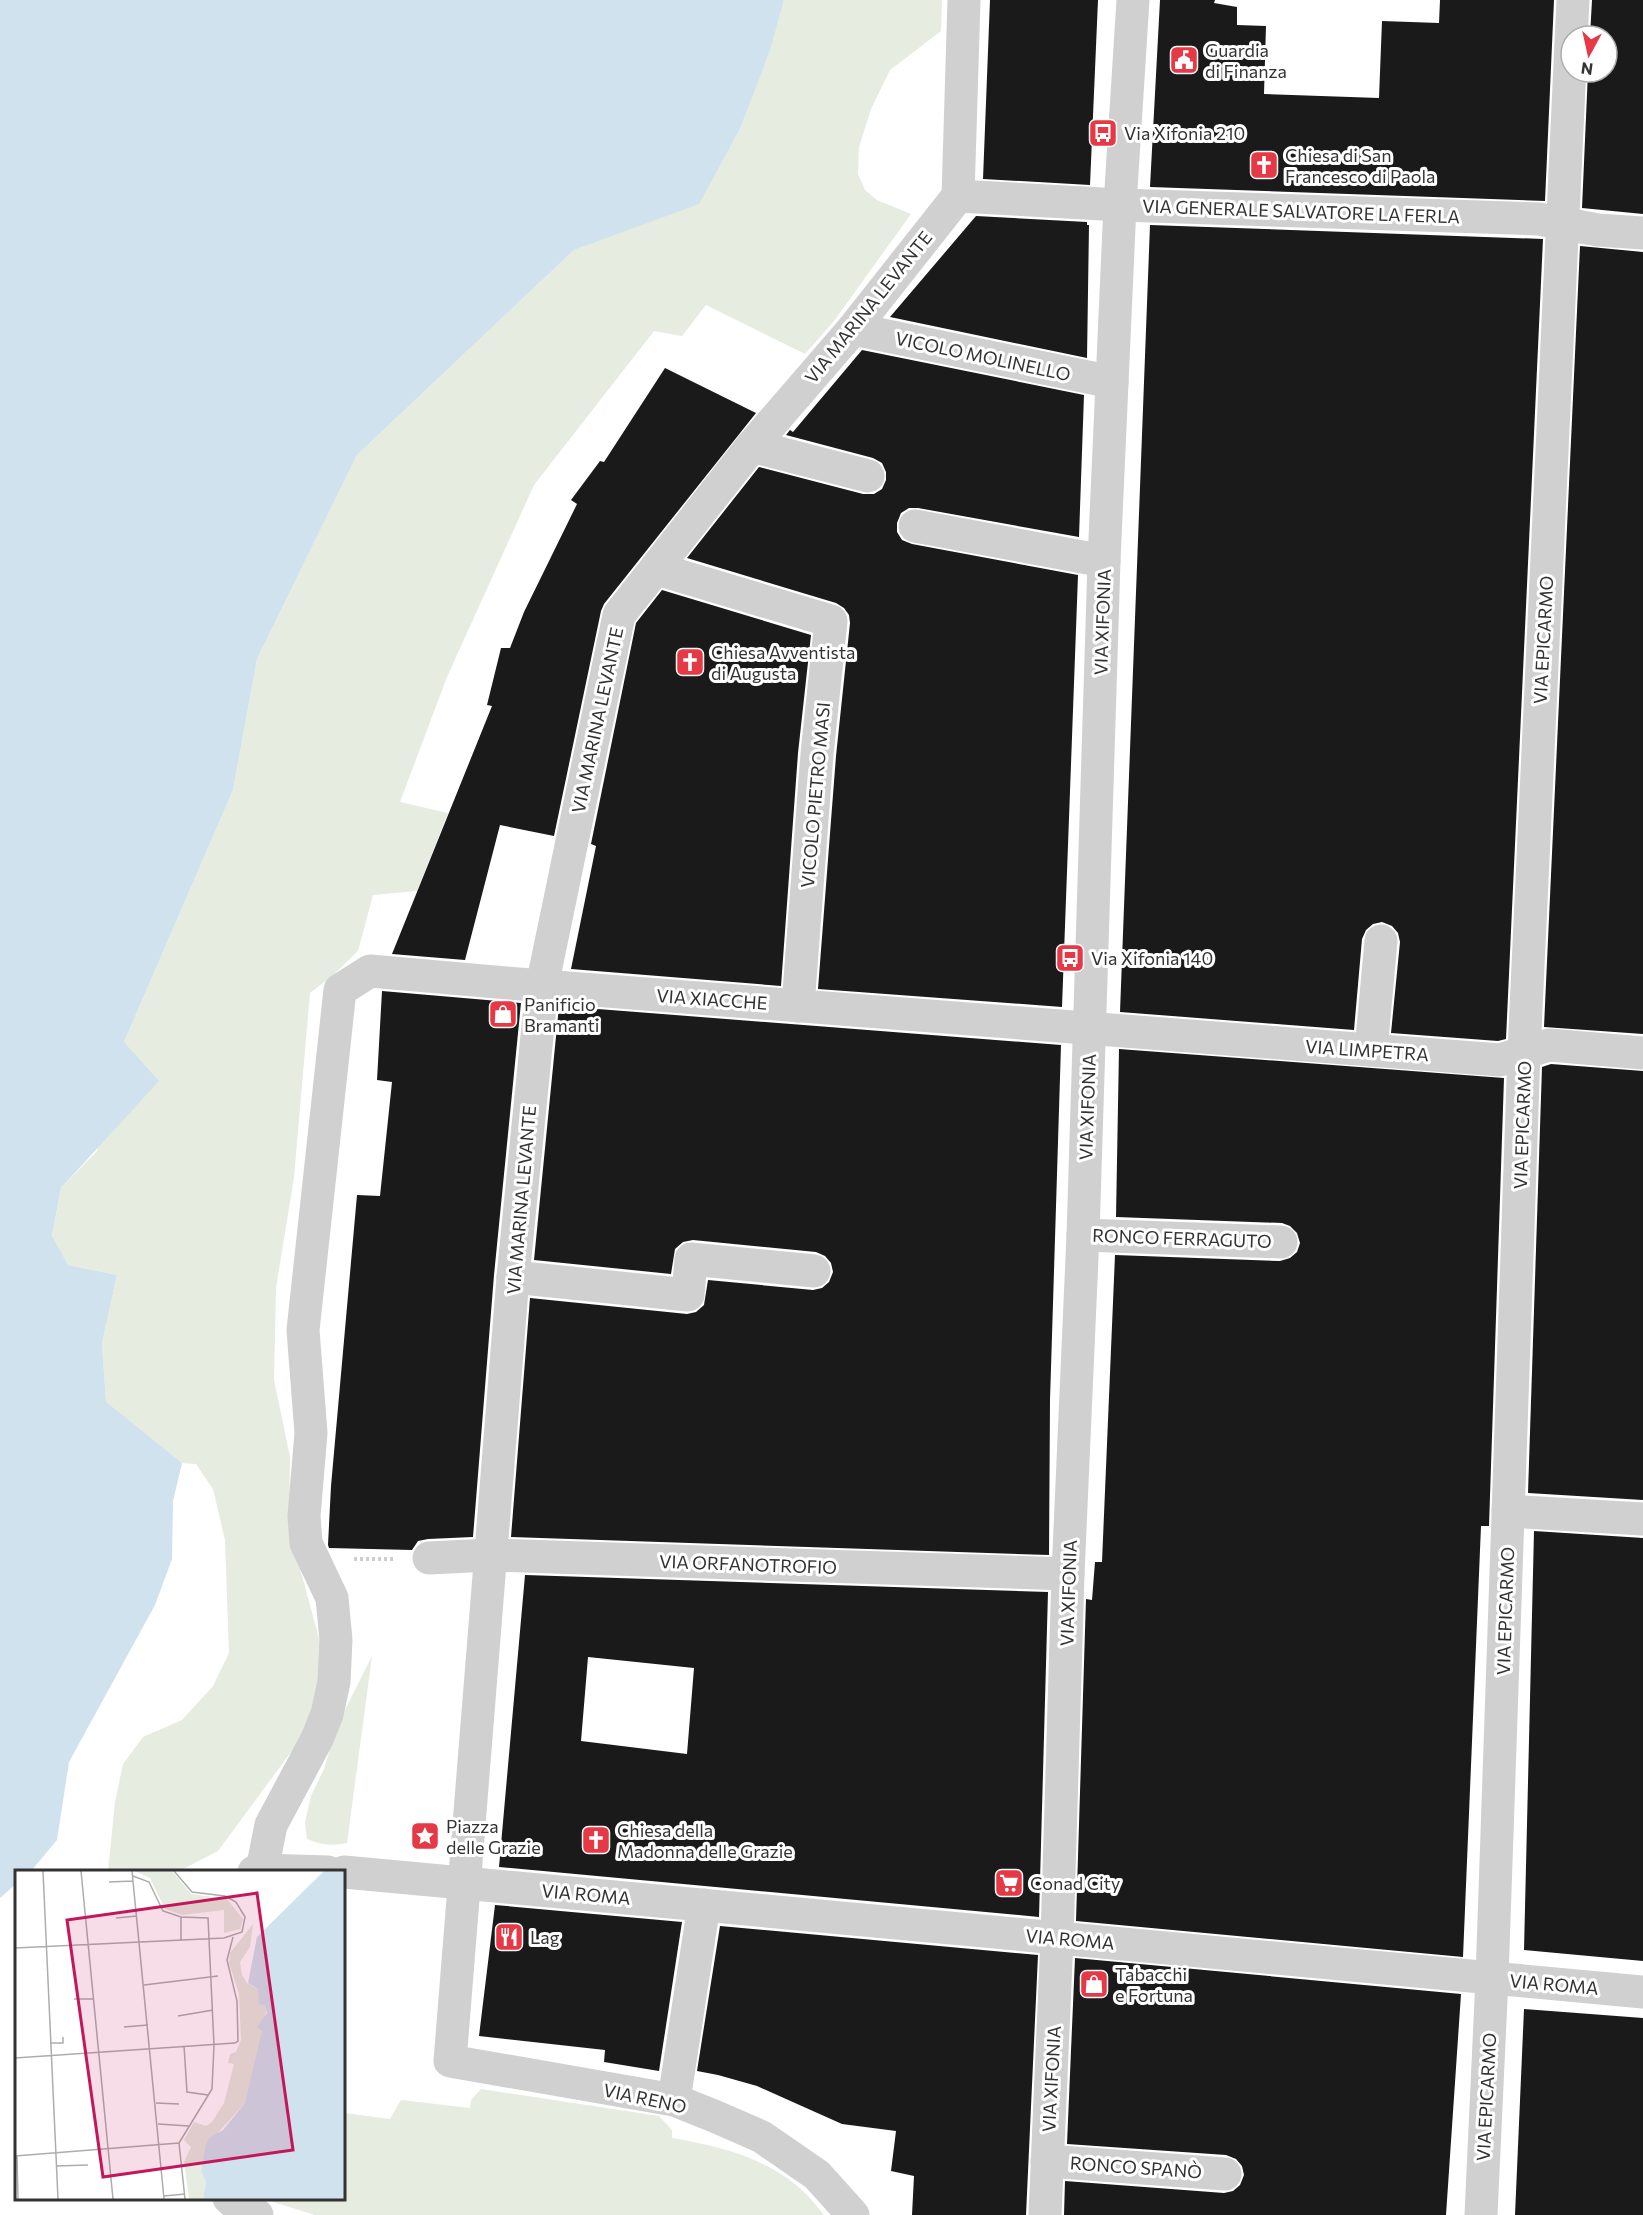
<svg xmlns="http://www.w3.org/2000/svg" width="1643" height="2215" font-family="Commissioner,sans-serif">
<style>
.green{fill:#e6ecdf}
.water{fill:#cfe2ee}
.building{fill:#1a1a1a;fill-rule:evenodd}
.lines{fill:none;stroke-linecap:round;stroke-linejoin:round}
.path{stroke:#cdcdcd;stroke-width:4;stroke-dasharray:3 3;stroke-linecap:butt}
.minor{stroke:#d0d0d0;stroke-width:33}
.labels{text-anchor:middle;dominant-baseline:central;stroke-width:6;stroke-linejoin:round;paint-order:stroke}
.poi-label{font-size:18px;fill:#333;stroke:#fff;text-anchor:start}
.street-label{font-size:18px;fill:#333;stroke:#fff}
.inset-road{fill:none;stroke:#adadad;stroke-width:1.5}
.view{fill:#c2185b;fill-opacity:0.15;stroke:#c2185b;stroke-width:3}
.inset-edge{fill:none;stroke:#333;stroke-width:3}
</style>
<rect width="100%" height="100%" fill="#fff"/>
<g class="green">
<polygon points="784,0 942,0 941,31 890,70 871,109 859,147 858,174 865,190 877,200 911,214 834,321 805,354 706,305 682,336 654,331 534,485 447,677 400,802 448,813 417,891 373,895 358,951 332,976 310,993 294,1177 276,1288 274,1380 290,1457 289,1527 325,1661 320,1701 302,1737 218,1851 179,1871 108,1871 115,1802 123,1764 143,1737 182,1720 213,1686 229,1653 225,1540 213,1489 196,1464 182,1463 106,1403 102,1343 117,1275 68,1265 52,1237 61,1188 97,1151 124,1042 233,790 257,659 357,455 574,250 699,203 740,129 769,50"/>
<path d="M372 1656 347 1843C331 1846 322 1845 307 1839L305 1822 311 1796 324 1769 337 1726Z"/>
<path d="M481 2089 659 2116 672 2130V2138C719 2146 766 2157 803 2191 811 2198 817 2207 824 2215H315L264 2199 344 2198V2113L390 2119 401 2100 470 2108 471 2100Z"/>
</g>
<polygon class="water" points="0,0 784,0 770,50 740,129 699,204 574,250 357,455 257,659 233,790 124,1042 159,1081 61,1188 52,1236 68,1265 117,1275 102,1343 106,1402 182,1463 173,1501 172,1559 155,1605 69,1762 57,1840 31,1871 16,1872 16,1884 0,1898"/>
<g class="building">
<polygon points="990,0 1098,0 1090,185 983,179"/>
<polygon points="1160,0 1215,0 1214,3 1237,7 1237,25 1266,26 1264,94 1379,98 1382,21 1439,23 1440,0 1554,0 1545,201 1150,187"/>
<polygon points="1592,0 1643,0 1643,214 1582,208 1588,72 1607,72 1607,36 1590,36"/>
<polygon points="976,216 1087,222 1087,225 1089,225 1087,358 890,317"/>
<polygon points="1150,225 1543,239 1506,1039 1498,1041 1391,1033 1400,942 1398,933 1392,926 1382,922 1373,924 1366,930 1362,939 1354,1030 1120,1012"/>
<polygon points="1580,246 1643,252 1643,1034 1544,1027"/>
<polygon points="862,350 1084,395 1079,537 918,508 909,508 901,513 897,523 897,532 902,540 912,544 1078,575 1062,1007 818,989 836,756 850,623 849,615 844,608 836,603 687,558 759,467 863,494 874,494 882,489 886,480 886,472 882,463 873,458 786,435 790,430 793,432"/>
<polygon points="665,368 756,413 604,604 601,611 554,836 500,825 465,960 392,954 492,706 487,705 501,648 510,648 524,612 577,504 571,500 600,461 604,462"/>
<polygon points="662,590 811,635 798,753 781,986 571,969 596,846 591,844 636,623"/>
<polygon points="382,991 521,1003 494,1275 473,1537 428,1539 418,1541 412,1550 329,1548 328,1545 331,1486 357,1195 380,1196 392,1082 377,1080"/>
<polygon points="559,1006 1061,1045 1050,1400 1049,1555 511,1537 530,1298 687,1314 696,1312 704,1305 708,1280 813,1290 822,1288 829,1282 833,1272 831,1263 825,1256 816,1252 693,1240 683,1242 675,1249 671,1274 534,1260"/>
<polygon points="1119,1049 1504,1078 1489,1526 1481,1526 1463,1957 1076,1921 1086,1599 1092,1600 1095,1562 1102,1562 1115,1255 1280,1261 1290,1258 1297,1252 1300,1243 1297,1233 1290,1226 1282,1223 1116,1217"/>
<polygon points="1551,1064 1643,1071 1643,1500 1528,1493 1542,1067"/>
<polygon points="1534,1531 1643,1538 1643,1961 1524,1950"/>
<path d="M525 1575 1048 1592 1039 1917 499 1867ZM588 1657 694 1668 687 1754 581 1741Z"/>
<polygon points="495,1905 682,1922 659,2071 604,2062 605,2050 479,2036"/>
<polygon points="720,1926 1038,1955 1026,2215 912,2215 914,2176 891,2171 896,2131 842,2124 757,2086 718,2075 697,2071"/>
<polygon points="1075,1958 1461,1994 1446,2215 1064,2215 1065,2181 1224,2193 1233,2191 1240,2185 1244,2175 1242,2166 1236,2159 1226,2155 1067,2144"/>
<polygon points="1524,2009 1643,2018 1643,2215 1515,2215"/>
</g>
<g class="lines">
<polyline class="path" points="354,1559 395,1559"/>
<g class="minor">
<polyline points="958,196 1120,205 1539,219 1598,230 1643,233"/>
<polyline points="853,329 1112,382"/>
<polyline points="752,446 868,476"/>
<polyline points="915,526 1104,561"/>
<polyline points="657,569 831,621 817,754 798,1006"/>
<polyline points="1371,1050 1381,941"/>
<polyline points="1083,1235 1281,1242"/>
<polyline points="513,1277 688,1295 691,1259 814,1271"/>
<polyline points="1508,1511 1643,1519"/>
<polyline points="429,1558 490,1555 1068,1574"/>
<polyline points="262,1870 271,1825 317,1739 327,1714 334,1682 336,1640 332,1598 306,1543 304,1516 311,1433 303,1330 340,990 370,971 542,986 1500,1060 1549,1045 1643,1053"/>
<polyline points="254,1872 262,1870 328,1872"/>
<polyline points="344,1872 1643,1992"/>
<polyline points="674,2100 704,1905"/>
<polyline points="1047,2161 1225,2174"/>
<polyline points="229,2198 238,2206 257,2215"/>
<polyline points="853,2215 817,2175 762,2137 714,2116 674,2100 450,2061 513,1277 542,986 619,615 752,446 853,329 958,196 964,0"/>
<polyline points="1045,2215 1057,1938 1068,1574 1083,1235 1104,561 1120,205 1133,0"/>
<polyline points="1481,2215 1492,1978 1524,1052 1573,0"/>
</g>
</g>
<defs>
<g id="civic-square" transform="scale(1.5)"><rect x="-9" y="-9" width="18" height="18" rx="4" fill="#e63946" stroke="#fff"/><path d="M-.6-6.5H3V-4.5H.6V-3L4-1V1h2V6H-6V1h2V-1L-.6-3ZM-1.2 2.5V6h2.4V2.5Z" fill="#fff"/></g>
<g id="bus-square" transform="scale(1.5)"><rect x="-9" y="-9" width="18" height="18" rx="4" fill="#e63946" stroke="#fff"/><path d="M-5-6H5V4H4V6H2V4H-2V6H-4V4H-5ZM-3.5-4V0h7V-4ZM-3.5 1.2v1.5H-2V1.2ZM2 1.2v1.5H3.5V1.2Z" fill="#fff"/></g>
<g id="church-square" transform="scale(1.5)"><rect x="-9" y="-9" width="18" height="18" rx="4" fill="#e63946" stroke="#fff"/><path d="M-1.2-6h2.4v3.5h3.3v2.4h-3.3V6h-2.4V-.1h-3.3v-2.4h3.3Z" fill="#fff"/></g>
<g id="shop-square" transform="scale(1.5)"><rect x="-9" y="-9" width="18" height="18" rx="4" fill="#e63946" stroke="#fff"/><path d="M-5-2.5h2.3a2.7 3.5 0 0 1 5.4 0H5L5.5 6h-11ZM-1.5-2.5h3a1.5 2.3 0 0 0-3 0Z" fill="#fff"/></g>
<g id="sight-square" transform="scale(1.5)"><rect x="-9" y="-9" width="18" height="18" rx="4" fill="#e63946" stroke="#fff"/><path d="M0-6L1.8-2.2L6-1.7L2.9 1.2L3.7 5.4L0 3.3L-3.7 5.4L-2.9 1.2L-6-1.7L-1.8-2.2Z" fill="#fff"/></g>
<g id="supermarket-square" transform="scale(1.5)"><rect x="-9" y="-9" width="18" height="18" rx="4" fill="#e63946" stroke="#fff"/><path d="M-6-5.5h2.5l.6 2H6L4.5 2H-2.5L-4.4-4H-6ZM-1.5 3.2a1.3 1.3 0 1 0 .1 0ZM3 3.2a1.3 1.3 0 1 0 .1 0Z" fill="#fff"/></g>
<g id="restaurant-square" transform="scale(1.5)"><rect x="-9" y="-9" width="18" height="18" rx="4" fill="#e63946" stroke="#fff"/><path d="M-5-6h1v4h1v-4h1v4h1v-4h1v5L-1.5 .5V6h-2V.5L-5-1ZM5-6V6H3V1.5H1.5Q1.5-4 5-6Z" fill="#fff"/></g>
</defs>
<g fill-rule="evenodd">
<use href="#civic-square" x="1184" y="60"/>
<use href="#bus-square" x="1103" y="133"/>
<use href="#church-square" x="1264" y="165"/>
<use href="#church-square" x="690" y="662"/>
<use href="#bus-square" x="1070" y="958"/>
<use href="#shop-square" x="503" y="1014"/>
<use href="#sight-square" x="425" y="1836"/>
<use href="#church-square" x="596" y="1840"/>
<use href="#supermarket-square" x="1009" y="1883"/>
<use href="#restaurant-square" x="509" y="1937"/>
<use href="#shop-square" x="1094" y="1984"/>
</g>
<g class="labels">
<g class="poi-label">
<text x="1205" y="50">Guardia<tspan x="1205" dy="21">di Finanza</tspan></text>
<text x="1124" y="133">Via Xifonia 210</text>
<text x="1285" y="155">Chiesa di San<tspan x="1285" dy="21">Francesco di Paola</tspan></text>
<text x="711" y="652">Chiesa Avventista<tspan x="711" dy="21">di Augusta</tspan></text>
<text x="1091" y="958">Via Xifonia 140</text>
<text x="524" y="1004">Panificio<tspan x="524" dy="21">Bramanti</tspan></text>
<text x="446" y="1826">Piazza<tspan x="446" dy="21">delle Grazie</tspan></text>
<text x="617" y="1830">Chiesa della<tspan x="617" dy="21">Madonna delle Grazie</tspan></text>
<text x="1030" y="1883">Conad City</text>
<text x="530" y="1937">Lag</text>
<text x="1115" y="1974">Tabacchi<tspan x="1115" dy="21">e Fortuna</tspan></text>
</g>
<g class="street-label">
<text transform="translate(1301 211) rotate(2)">VIA GENERALE SALVATORE LA FERLA</text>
<text transform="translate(868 307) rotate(-51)">VIA MARINA LEVANTE</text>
<text transform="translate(983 356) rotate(12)">VICOLO MOLINELLO</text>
<text transform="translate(1102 622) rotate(-88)">VIA XIFONIA</text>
<text transform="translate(1543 640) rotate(-87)">VIA EPICARMO</text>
<text transform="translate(597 720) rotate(-78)">VIA MARINA LEVANTE</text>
<text transform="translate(815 795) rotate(-85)">VICOLO PIETRO MASI</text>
<text transform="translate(712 999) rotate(4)">VIA XIACCHE</text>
<text transform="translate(1367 1050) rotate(4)">VIA LIMPETRA</text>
<text transform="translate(1087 1107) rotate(-88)">VIA XIFONIA</text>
<text transform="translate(1522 1125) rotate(-88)">VIA EPICARMO</text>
<text transform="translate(521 1200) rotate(-85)">VIA MARINA LEVANTE</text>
<text transform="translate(1182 1238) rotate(2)">RONCO FERRAGUTO</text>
<text transform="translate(748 1564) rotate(2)">VIA ORFANOTROFIO</text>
<text transform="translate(1068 1593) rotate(-88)">VIA XIFONIA</text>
<text transform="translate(1505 1611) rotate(-88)">VIA EPICARMO</text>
<text transform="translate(586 1894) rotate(5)">VIA ROMA</text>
<text transform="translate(1070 1939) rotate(5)">VIA ROMA</text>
<text transform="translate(1554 1984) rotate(5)">VIA ROMA</text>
<text transform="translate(1051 2079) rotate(-87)">VIA XIFONIA</text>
<text transform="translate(1486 2097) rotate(-87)">VIA EPICARMO</text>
<text transform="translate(645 2098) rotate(12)">VIA RENO</text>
<text transform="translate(1136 2167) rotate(4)">RONCO SPANÒ</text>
</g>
</g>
<g transform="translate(15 1870)">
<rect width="330" height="330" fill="#fff"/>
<path d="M120 1H157L176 24 212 29 228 49 225 59 209 63V40L167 45 150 39 135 8ZM238 54 235 77 225 92 227 105 232 113 243 119 252 137 238 208 230 233 190 277 186 301 191 312 188 329H174L169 292 176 277 169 270 179 252 191 256 197 252 209 233 219 194 213 193 215 184 221 182 226 170 224 124 214 93 215 83Z" fill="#e6ecdf"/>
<path d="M309 1H330V329H188L191 312 186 301 190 277 194 268 208 260 230 233 247 161 242 157 252 143 250 135 244 134 243 119 233 113 242 67Z" fill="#cfe2ee"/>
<path class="inset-road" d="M28 1 43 329M66 1 98 329M117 1 149 329M118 6 134 12 148 41 166 47 193 48 199 175 197 219 164 273 170 329M94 12 118 11M101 48 122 46M166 70V47M0 78 209 68 227 62 230 47 221 32 210 26 177 22 159 1M129 115 203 106M59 129H79M163 146 198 140M109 157 133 155M35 173H48V167M169 176 172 222 193 225M0 188 220 173 223 171 222 131 212 90 218 67M141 233 164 234M143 254 174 256M0 286 164 273M2 286 3 329M41 296 73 295M149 326 170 324"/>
<path class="view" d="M242 23 278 280 88 307 52 50Z"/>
<rect width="330" height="330" class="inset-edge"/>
</g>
<g transform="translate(1589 54) rotate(188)"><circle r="28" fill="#ffffff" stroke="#adadad" stroke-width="1.5"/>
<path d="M0-4.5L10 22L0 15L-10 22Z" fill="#e63946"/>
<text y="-9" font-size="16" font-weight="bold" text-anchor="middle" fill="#333333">N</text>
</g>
</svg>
